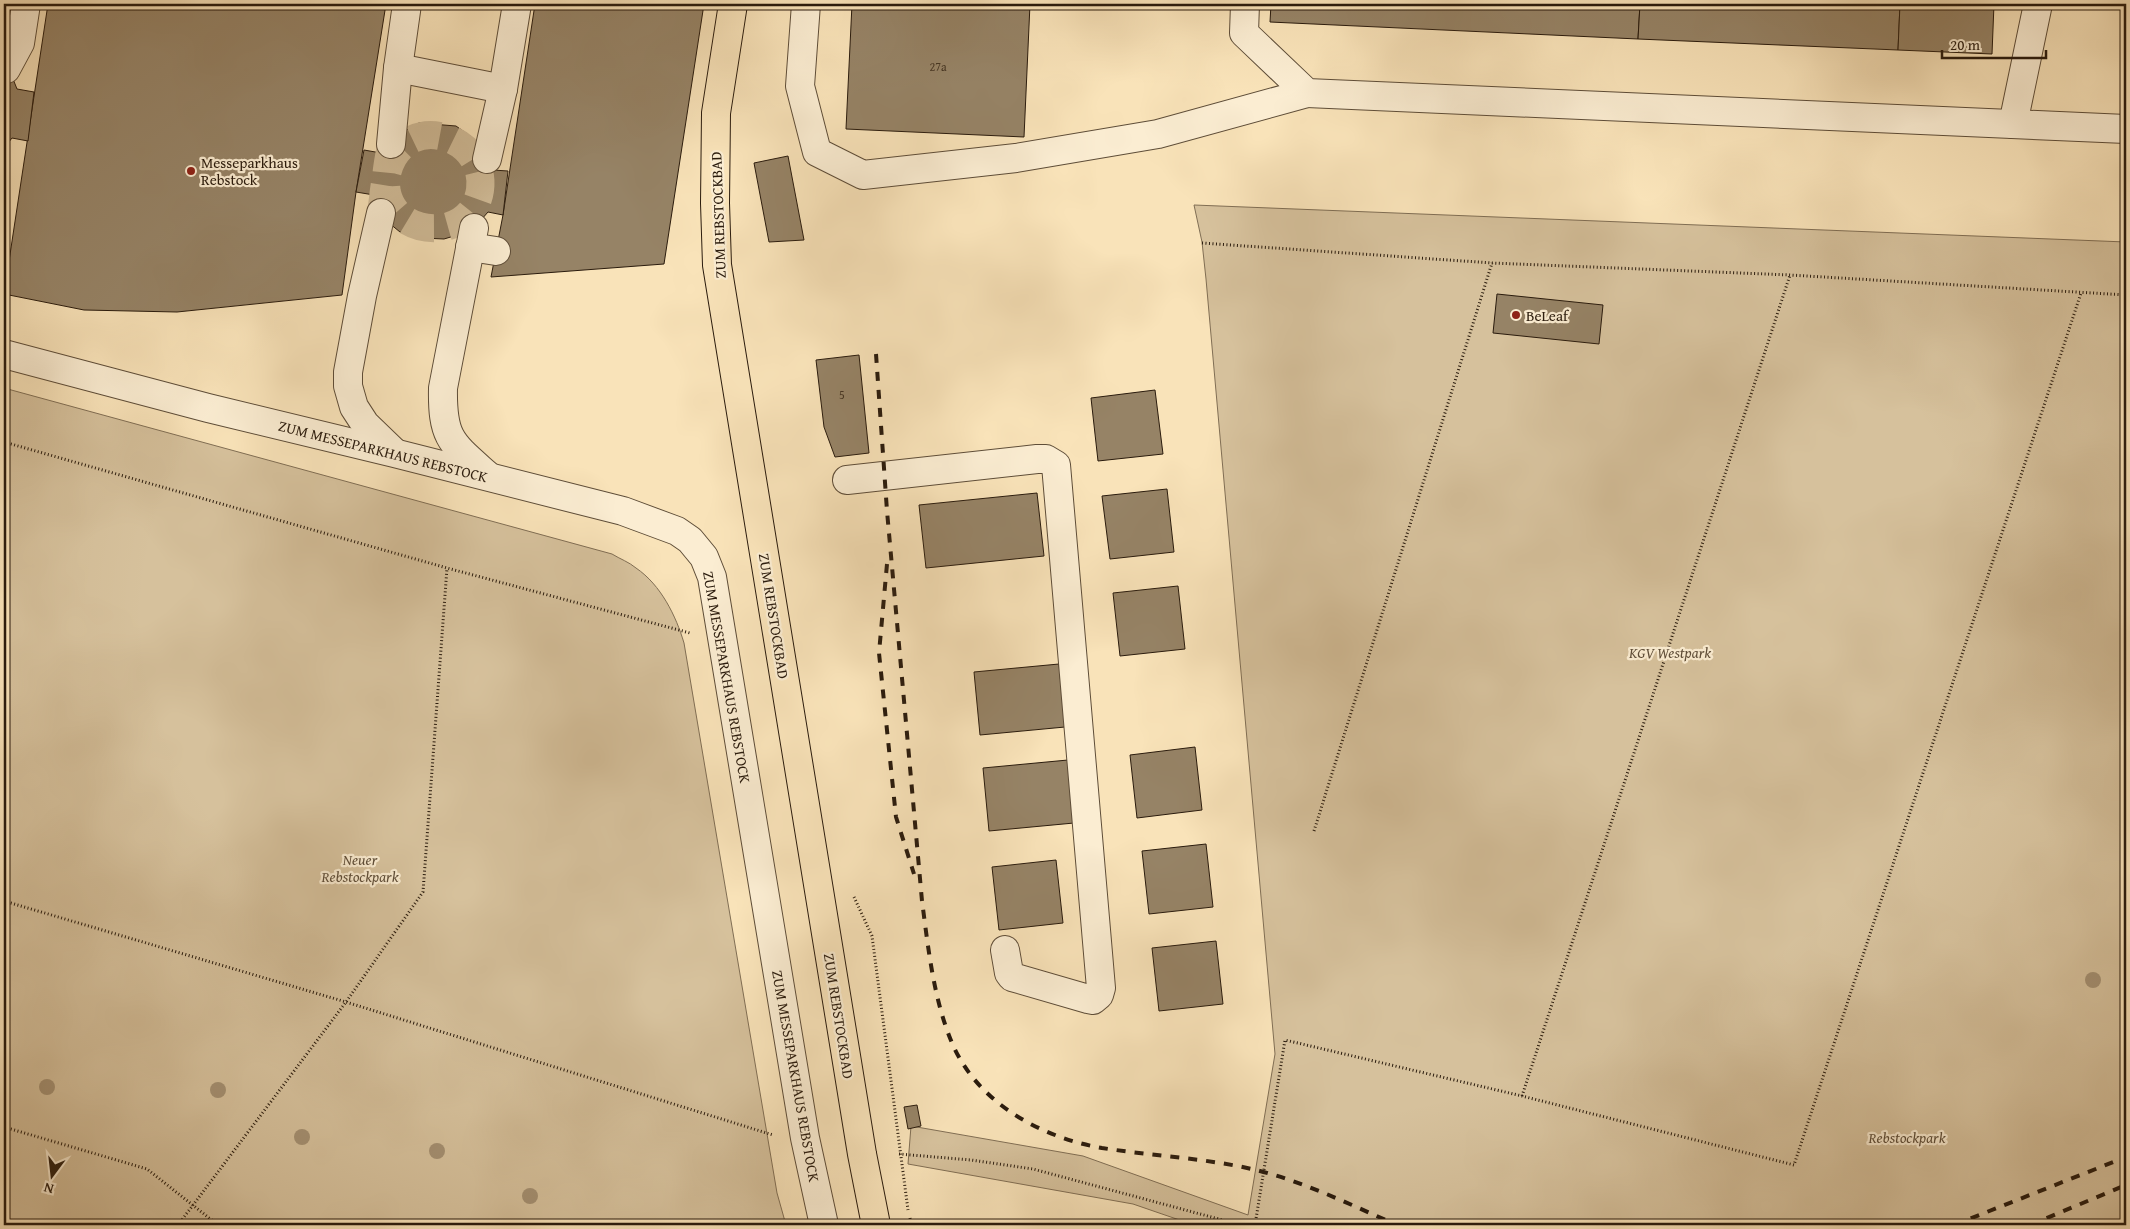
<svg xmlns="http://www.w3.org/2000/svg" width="2130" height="1229" font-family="'Gentium Book Plus',serif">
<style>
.green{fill:#d6c19c;stroke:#806e54}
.building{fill:#968366;stroke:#2a1b0d}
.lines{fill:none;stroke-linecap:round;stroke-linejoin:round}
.minor-tunnel{stroke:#d0bb97;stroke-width:28;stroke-dasharray:28 14;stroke-linecap:butt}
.minor-casing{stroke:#5e4d38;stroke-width:30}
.major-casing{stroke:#2a1b0d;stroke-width:30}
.path{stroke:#2a1b0d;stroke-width:3;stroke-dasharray:1 2.5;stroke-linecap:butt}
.minor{stroke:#fbedd2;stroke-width:28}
.major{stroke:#f9e3b9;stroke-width:28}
.rail{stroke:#2a1b0d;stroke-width:4;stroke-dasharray:9 9;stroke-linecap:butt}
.tree{fill:#a49072}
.poi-dot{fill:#8f2418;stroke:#fbedd2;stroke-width:2}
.labels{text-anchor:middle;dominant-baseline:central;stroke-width:4.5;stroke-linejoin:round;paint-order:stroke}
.number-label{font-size:12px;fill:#453523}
.poi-label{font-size:15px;fill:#2a1b0d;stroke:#fbedd2;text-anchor:start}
.street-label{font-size:15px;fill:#2a1b0d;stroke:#fbedd2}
.park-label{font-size:15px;font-style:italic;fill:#5e4d38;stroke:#fbedd2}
</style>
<rect width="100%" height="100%" fill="#f9e3b9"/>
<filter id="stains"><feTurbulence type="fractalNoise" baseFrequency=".004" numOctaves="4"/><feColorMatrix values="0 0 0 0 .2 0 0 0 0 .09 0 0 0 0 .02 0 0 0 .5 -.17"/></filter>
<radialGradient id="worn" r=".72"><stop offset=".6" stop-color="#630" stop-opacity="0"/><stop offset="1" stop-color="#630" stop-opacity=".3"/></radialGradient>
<g class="green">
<polygon points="1194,205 2126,242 2126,1225 1194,1225 1133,1204 908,1164 911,1126 1083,1156 1248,1215 1275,1054 1206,279 1202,242"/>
<path d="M4 388 612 554C620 559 629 562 636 568 661 585 676 616 684 643L777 1193 786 1225H4Z"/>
</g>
<g class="building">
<polygon points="48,4 386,4 356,192 342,295 177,312 84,310 4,294"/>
<polygon points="535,4 704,4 664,264 491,277 503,215"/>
<polygon points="852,4 1030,4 1024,137 846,129"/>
<polygon points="1271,4 1640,4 1638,39 1270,22"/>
<polygon points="1640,4 1900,4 1898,50 1638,39"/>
<polygon points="1900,4 1994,4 1992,54 1898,50"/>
<polygon points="4,67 13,79 17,89 34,92 28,141 12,138 4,148"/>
<polygon points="419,123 456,126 473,138 482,148 493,170 508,171 503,215 488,212 474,228 464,233 444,239 422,238 400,232 389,223 377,211 374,195 356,192 364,150 381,153 406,130"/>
<polygon points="788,156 804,240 769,242 754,163"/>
<polygon points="1497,294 1603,305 1599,344 1493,333"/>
<polygon points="859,355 869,453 835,457 824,427 816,360"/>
<polygon points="1155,390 1163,454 1098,461 1091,398"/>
<polygon points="1167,489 1174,552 1110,559 1102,496"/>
<polygon points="1037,493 1044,556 926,568 919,505"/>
<polygon points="1178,586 1185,649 1120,656 1113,593"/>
<polygon points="1059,664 1065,727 980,735 974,672"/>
<polygon points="1195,747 1202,810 1137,818 1130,755"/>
<polygon points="1068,760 1074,823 989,831 983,768"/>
<polygon points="1206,844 1213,907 1149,914 1142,851"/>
<polygon points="1056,860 1063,923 999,930 992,867"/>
<polygon points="1216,941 1223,1004 1159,1011 1152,948"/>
<polygon points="917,1105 921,1126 908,1129 904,1107"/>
</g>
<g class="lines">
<path class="minor-tunnel" d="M381 213C384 195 384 174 393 158 418 113 487 140 480 190 473 240 398 241 387 193 384 177 389 159 391 144"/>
<g class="minor-casing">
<g id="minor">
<polyline points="806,4 800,86 817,152 863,175 1016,158 1158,134 1307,93"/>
<polyline points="1245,4 1244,33 1307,93 2126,129"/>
<polyline points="398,68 503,89"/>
<polyline points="6,69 20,43 26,4"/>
<polyline points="2013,124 2038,4"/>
<polyline points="391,144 398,68 407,4"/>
<polyline points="487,159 503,89 517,4"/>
<polyline points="381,213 362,296 348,372 348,386 354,407 365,424 394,452"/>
<path d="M474 228 443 388C442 438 451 443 486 474"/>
<polyline points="470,247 496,251"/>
<polyline points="4,354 208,408 394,453 623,511 677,531 690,540 704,557 712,577 805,1138 824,1225"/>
<polyline points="847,480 1037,459 1046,459 1056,465 1101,988 1099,995 1093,1000 1088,999 1012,977 1009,973 1005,950"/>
</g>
</g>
<g class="major-casing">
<polyline id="major" points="733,4 716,113 715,203 717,265 862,1154 876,1225"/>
</g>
<g class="path">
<polyline points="1202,243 1492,263 1790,275 2126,295"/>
<polyline points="4,442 447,568 690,633"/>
<polyline points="1314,831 1492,263"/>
<polyline points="854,897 872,936 908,1210"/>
<polyline points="4,901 346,1002 773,1135"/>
<polyline points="1522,1096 1790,275"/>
<polyline points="4,1127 147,1169 218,1225"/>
<polyline points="899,1154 971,1160 1033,1169 1241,1225"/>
<polyline points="910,1218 911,1225"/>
<polyline points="178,1225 346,1002 423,892 447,568"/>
<polyline points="1255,1225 1285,1040 1522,1096 1794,1165 2081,293"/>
</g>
<use href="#minor" class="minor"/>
<use href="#major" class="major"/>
<g class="rail">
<path d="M876 354 887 511 922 901C928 946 933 995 950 1038 974 1101 1039 1137 1102 1148 1153 1156 1206 1158 1256 1170 1305 1182 1351 1205 1397 1225"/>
<polyline points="887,564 879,653 896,817 914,874"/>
<polyline points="1954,1225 2126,1157"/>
<polyline points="2030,1225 2126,1185"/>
</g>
</g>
<g class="tree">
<circle cx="2093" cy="980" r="8"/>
<circle cx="47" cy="1087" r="8"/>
<circle cx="218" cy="1090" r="8"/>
<circle cx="302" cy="1137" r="8"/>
<circle cx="437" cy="1151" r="8"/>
<circle cx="530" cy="1196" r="8"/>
</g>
<g class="poi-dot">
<circle cx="191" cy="171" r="5"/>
<circle cx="1516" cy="315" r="5"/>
</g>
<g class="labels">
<g class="number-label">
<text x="938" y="66">27a</text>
<text x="842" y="394">5</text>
</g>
<g class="poi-label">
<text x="201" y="162">Messeparkhaus<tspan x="201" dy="17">Rebstock</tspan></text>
<text x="1526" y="315">BeLeaf</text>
</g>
<g class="street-label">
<text transform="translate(718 215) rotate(-92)">ZUM REBSTOCKBAD</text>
<text transform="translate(383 451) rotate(14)">ZUM MESSEPARKHAUS REBSTOCK</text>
<text transform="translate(774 616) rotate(81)">ZUM REBSTOCKBAD</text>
<text transform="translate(727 677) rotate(80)">ZUM MESSEPARKHAUS REBSTOCK</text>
<text transform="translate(839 1016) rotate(81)">ZUM REBSTOCKBAD</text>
<text transform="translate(796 1076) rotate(80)">ZUM MESSEPARKHAUS REBSTOCK</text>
</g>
<g class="park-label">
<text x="1670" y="652">KGV Westpark</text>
<text x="360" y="859">Neuer<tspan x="360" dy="17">Rebstockpark</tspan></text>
<text x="1907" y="1137">Rebstockpark</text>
</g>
</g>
<rect width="2130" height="1229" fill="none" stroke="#f9e3b9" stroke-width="20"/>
<rect x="5" y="5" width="2120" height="1219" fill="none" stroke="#2a1b0d" stroke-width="2.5"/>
<rect x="10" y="10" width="2110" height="1209" fill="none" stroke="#2a1b0d"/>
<g transform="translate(52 1176) rotate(195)" stroke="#fbedd2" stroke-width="4" paint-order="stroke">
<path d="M0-4L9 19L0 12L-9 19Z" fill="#2a1b0d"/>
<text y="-8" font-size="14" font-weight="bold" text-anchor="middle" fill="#2a1b0d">N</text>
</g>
<path d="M1942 50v8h104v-8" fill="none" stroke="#2a1b0d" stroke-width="2.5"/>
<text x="1950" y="50" font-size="15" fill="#2a1b0d" stroke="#fbedd2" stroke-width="4" paint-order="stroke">20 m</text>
<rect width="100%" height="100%" filter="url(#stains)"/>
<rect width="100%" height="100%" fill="url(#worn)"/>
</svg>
